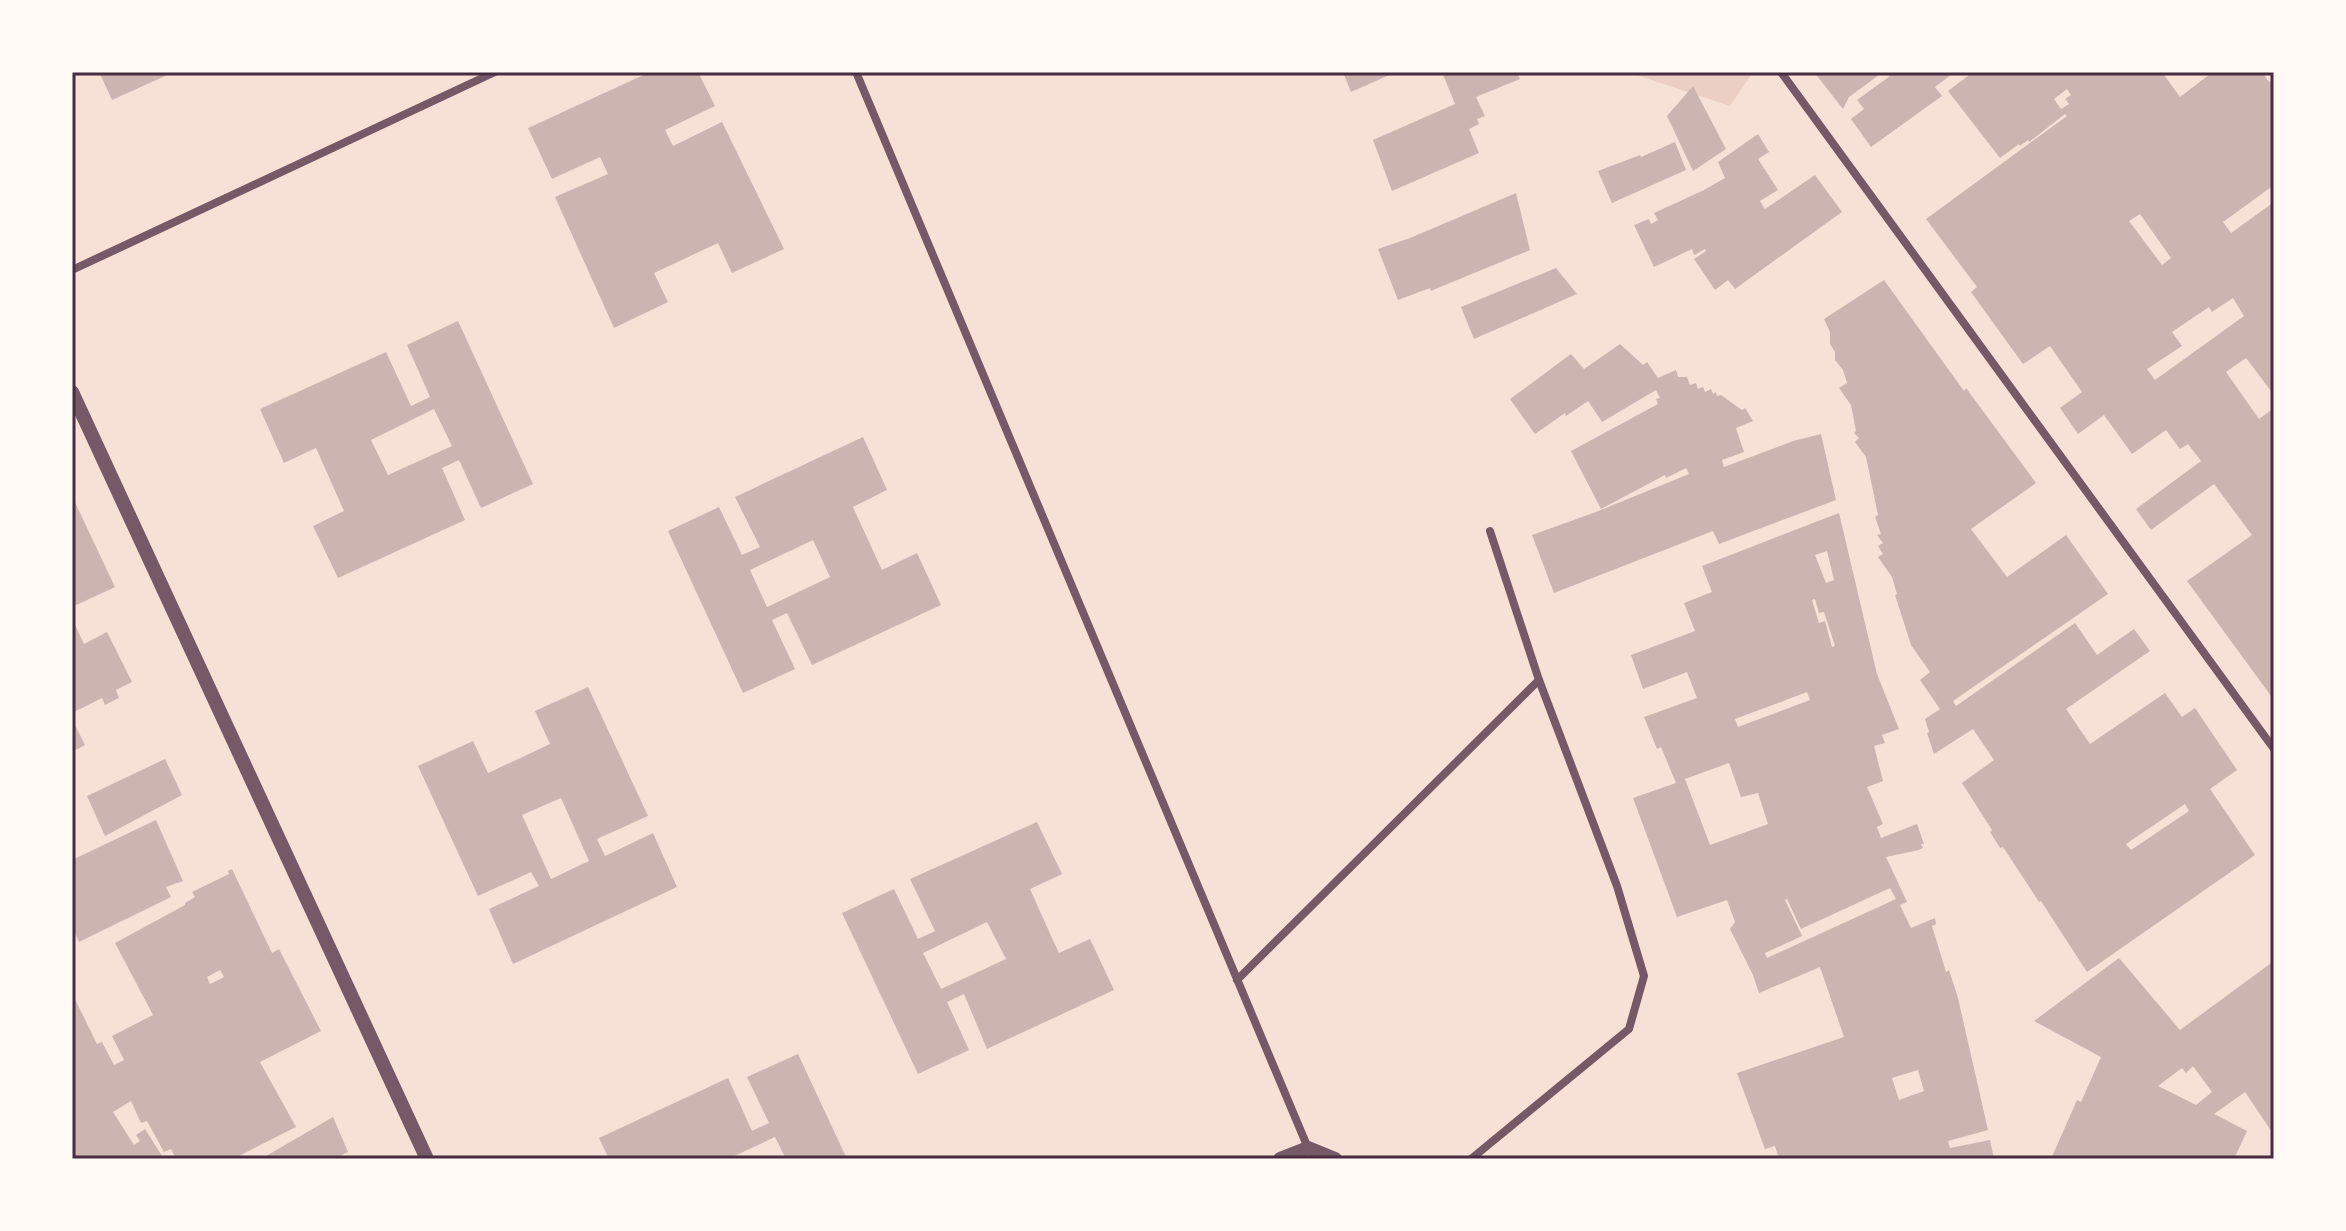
<svg xmlns="http://www.w3.org/2000/svg" width="2346" height="1231" font-family="'Fira Sans Condensed',sans-serif">
<style>
.green{fill:#ebcfc5}
.building{fill:#ccb4b1;fill-rule:evenodd}
.lines{fill:none;stroke-linecap:round;stroke-linejoin:round}
.minor{stroke:#755966;stroke-width:8}
.tertiary{stroke:#755966;stroke-width:14}
.neatline{fill:none;stroke:#4a2c40;stroke-width:3}
</style>
<rect width="100%" height="100%" fill="#f7e1d7"/>
<polygon class="green" points="1627,72 1753,72 1730,106"/>
<g class="building">
<polygon points="99,72 174,72 112,100"/>
<polygon points="650,72 698,72 715,106 665,130 673,146 722,122 784,249 732,273 718,243 654,273 668,302 614,328 555,197 608,174 600,157 552,179 528,128"/>
<polygon points="1343,72 1396,72 1351,92"/>
<polygon points="1442,72 1517,72 1520,79 1476,97 1485,116 1477,119 1479,124 1469,129 1479,153 1392,191 1373,140 1455,104"/>
<polygon points="1814,72 1883,72 1849,97 1843,109"/>
<polygon points="1887,72 1955,72 1935,87 1942,96 1871,147 1851,119 1864,109 1857,100 1890,76"/>
<path d="M1973 72H2162L2180 97 2210 74 2209 72H2262L2269 82 2274 79V185L2223 222 2231 233 2274 202V395L2246 358 2226 372 2259 419 2274 408V700L2187 581 2252 535 2214 484 2151 530 2136 509 2201 461 2188 444 2180 449 2166 430 2132 454 2104 415 2078 434 2060 408 2082 392 2050 346 2023 364 1971 292 1977 287 1926 219 2067 116 2065 114 2029 142 2028 140 2020 146 2019 144 2000 158 1948 91ZM2067 89 2071 95 2065 99 2069 104 2061 109 2054 99ZM2140 214 2171 258 2162 265 2129 221ZM2233 298 2244 316 2155 380 2147 369 2182 346 2172 332 2209 307 2212 312Z"/>
<polygon points="1693,86 1726,149 1693,171 1667,116"/>
<polygon points="1758,134 1769,152 1758,159 1778,190 1760,201 1765,209 1815,175 1842,212 1735,289 1728,280 1715,290 1694,259 1706,251 1705,249 1694,255 1692,249 1654,267 1634,225 1649,219 1651,224 1658,220 1654,213 1702,191 1725,178 1718,162"/>
<polygon points="1675,142 1686,170 1612,203 1598,171 1640,155 1641,157"/>
<polygon points="1516,193 1530,250 1433,290 1431,291 1430,288 1398,300 1378,249 1410,238"/>
<polygon points="1556,268 1577,294 1474,339 1461,307"/>
<path d="M1884 280 1964 391 1966 388 2036 483 1971 529 2007 577 2066 535 2108 594 1953 701 1956 706 2075 623 2097 655 2134 629 2150 651 2066 709 2090 744 2165 693 2182 717 2195 708 2237 770 2210 789 2255 855 2087 972 2041 901 2039 902 2003 847 2000 848 1990 832 1992 830 1962 783 1994 760 1973 729 1934 754 1927 733 1929 732 1925 719 1940 709 1920 680 1930 672 1911 645 1895 595 1897 594 1892 577 1878 557 1883 554 1878 546 1883 543 1877 535 1881 534 1875 517 1878 515 1866 457 1855 442 1859 438 1854 433 1856 431 1851 405 1839 388 1847 383 1843 370 1835 360V352L1830 344V332L1824 319ZM2185 804 2189 811 2131 850 2126 844Z"/>
<path d="M458 321 533 484 481 508 459 460 442 468 465 520 338 578 313 526 344 511 316 448 284 463 260 409 386 352 411 406 430 397 407 345ZM434 409 452 446 388 475 371 440Z"/>
<polygon points="1620,344 1643,365 1647,362 1658,378 1676,370 1678,377 1687,377 1690,385 1696,383 1698,389 1703,387 1705,392 1711,389 1713,394 1716,392 1717,396 1721,395 1742,410 1745,408 1753,421 1736,428 1744,452 1722,460 1724,467 1793,441 1821,434 1836,500 1719,544 1713,531 1554,593 1532,535 1596,512 1689,474 1686,468 1666,478 1665,475 1601,509 1571,451 1658,404 1656,399 1660,398 1656,390 1602,422 1588,401 1566,416 1565,413 1535,434 1510,399 1571,354 1584,369"/>
<path d="M863 437 887 490 853 507 875 555 882 570 917 553 941 605 812 665 787 613 772 620 795 669 743 693 668 531 719 507 742 555 760 547 735 497ZM813 540 830 577 767 607 750 570Z"/>
<polygon points="72,496 115,587 72,607"/>
<path d="M1839 513 1877 674 1899 729 1882 735 1885 743 1874 746 1883 781 1867 787 1883 824 1877 827 1881 838 1917 824 1924 844H1921L1923 848 1919 850 1886 857 1907 902 1900 905 1911 928 1935 918 1936 924 1932 926 1946 972 1949 970 1958 998 1988 1130 1948 1141 1950 1148 1990 1140 1994 1159H1779L1775 1146 1765 1149 1737 1073 1844 1037 1820 967 1759 993 1753 975 1730 929 1735 922 1727 900 1677 917 1633 798 1676 783 1661 747 1657 749 1644 717 1697 698 1687 672 1643 689 1631 655 1695 631 1684 603 1712 592 1702 566ZM1827 551 1834 580 1826 583 1815 555ZM1815 599 1819 613 1824 612 1835 646 1832 647 1825 621 1819 623 1812 600ZM1807 692 1810 700 1738 727 1735 719ZM1729 763 1741 797 1758 793 1768 824 1710 845 1685 779ZM1890 888 1896 899 1767 958 1765 953 1802 936 1785 900 1787 899 1801 929ZM1918 1070 1924 1091 1899 1100 1892 1078Z"/>
<polygon points="72,618 84,644 107,632 132,682 116,690 119,698 105,705 102,698 72,713"/>
<path d="M588 687 648 816 597 839 605 856 653 833 677 887 513 964 489 909 539 886 531 872 478 896 418 766 473 741 488 773 550 744 535 711ZM561 798 589 861 551 879 522 815Z"/>
<polygon points="72,719 85,745 72,752"/>
<polygon points="165,759 182,795 105,836 87,796"/>
<polygon points="156,820 183,881 166,887 171,897 79,942 72,926 72,860"/>
<path d="M1037 822 1062 874 1030 889 1052 938 1059 953 1090 939 1114 990 987 1049 964 994 947 1002 969 1050 918 1074 842 913 894 889 918 939 935 931 910 879ZM987 922 1006 959 941 989 923 953Z"/>
<path d="M232 869 272 953 279 949 321 1031 260 1062 296 1127 233 1159H176L171 1149 164 1152 147 1121 141 1123 131 1101 113 1112 134 1145 140 1141 136 1135 145 1129 164 1159H72V993L97 1044 102 1042 114 1065 124 1060 112 1036 153 1015 115 943 185 905V903L195 897 192 892 229 874 228 871ZM220 970 224 977 210 984 207 977Z"/>
<path d="M2119 958 2180 1030 2274 961V1135L2245 1092 2214 1114 2247 1131 2234 1159H2051L2077 1100 2081 1102 2101 1057 2034 1021ZM2193 1066 2212 1092 2196 1105 2158 1086 2182 1068 2186 1073Z"/>
<polygon points="798,1054 847,1159 786,1159 775,1137 728,1159 609,1159 599,1138 728,1078 752,1131 769,1123 747,1077"/>
<polygon points="333,1117 348,1152 334,1159 261,1159"/>
</g>
<g class="lines">
<g class="minor">
<polyline points="856,72 1308,1148"/>
<polyline points="1781,72 2274,749"/>
<polyline points="72,270 495,72"/>
<polyline points="1237,980 1539,680"/>
<polyline points="1471,1159 1629,1029 1644,976 1617,886 1539,680 1490,531"/>
</g>
<g class="tertiary">
<polyline points="72,392 427,1159"/>
<polyline points="1280,1159 1308,1148 1335,1159"/>
</g>
</g>
<rect width="2346" height="1231" fill="none" stroke="#fffaf5" stroke-width="148"/>
<rect x="74" y="74" width="2198" height="1083" class="neatline"/>
</svg>
